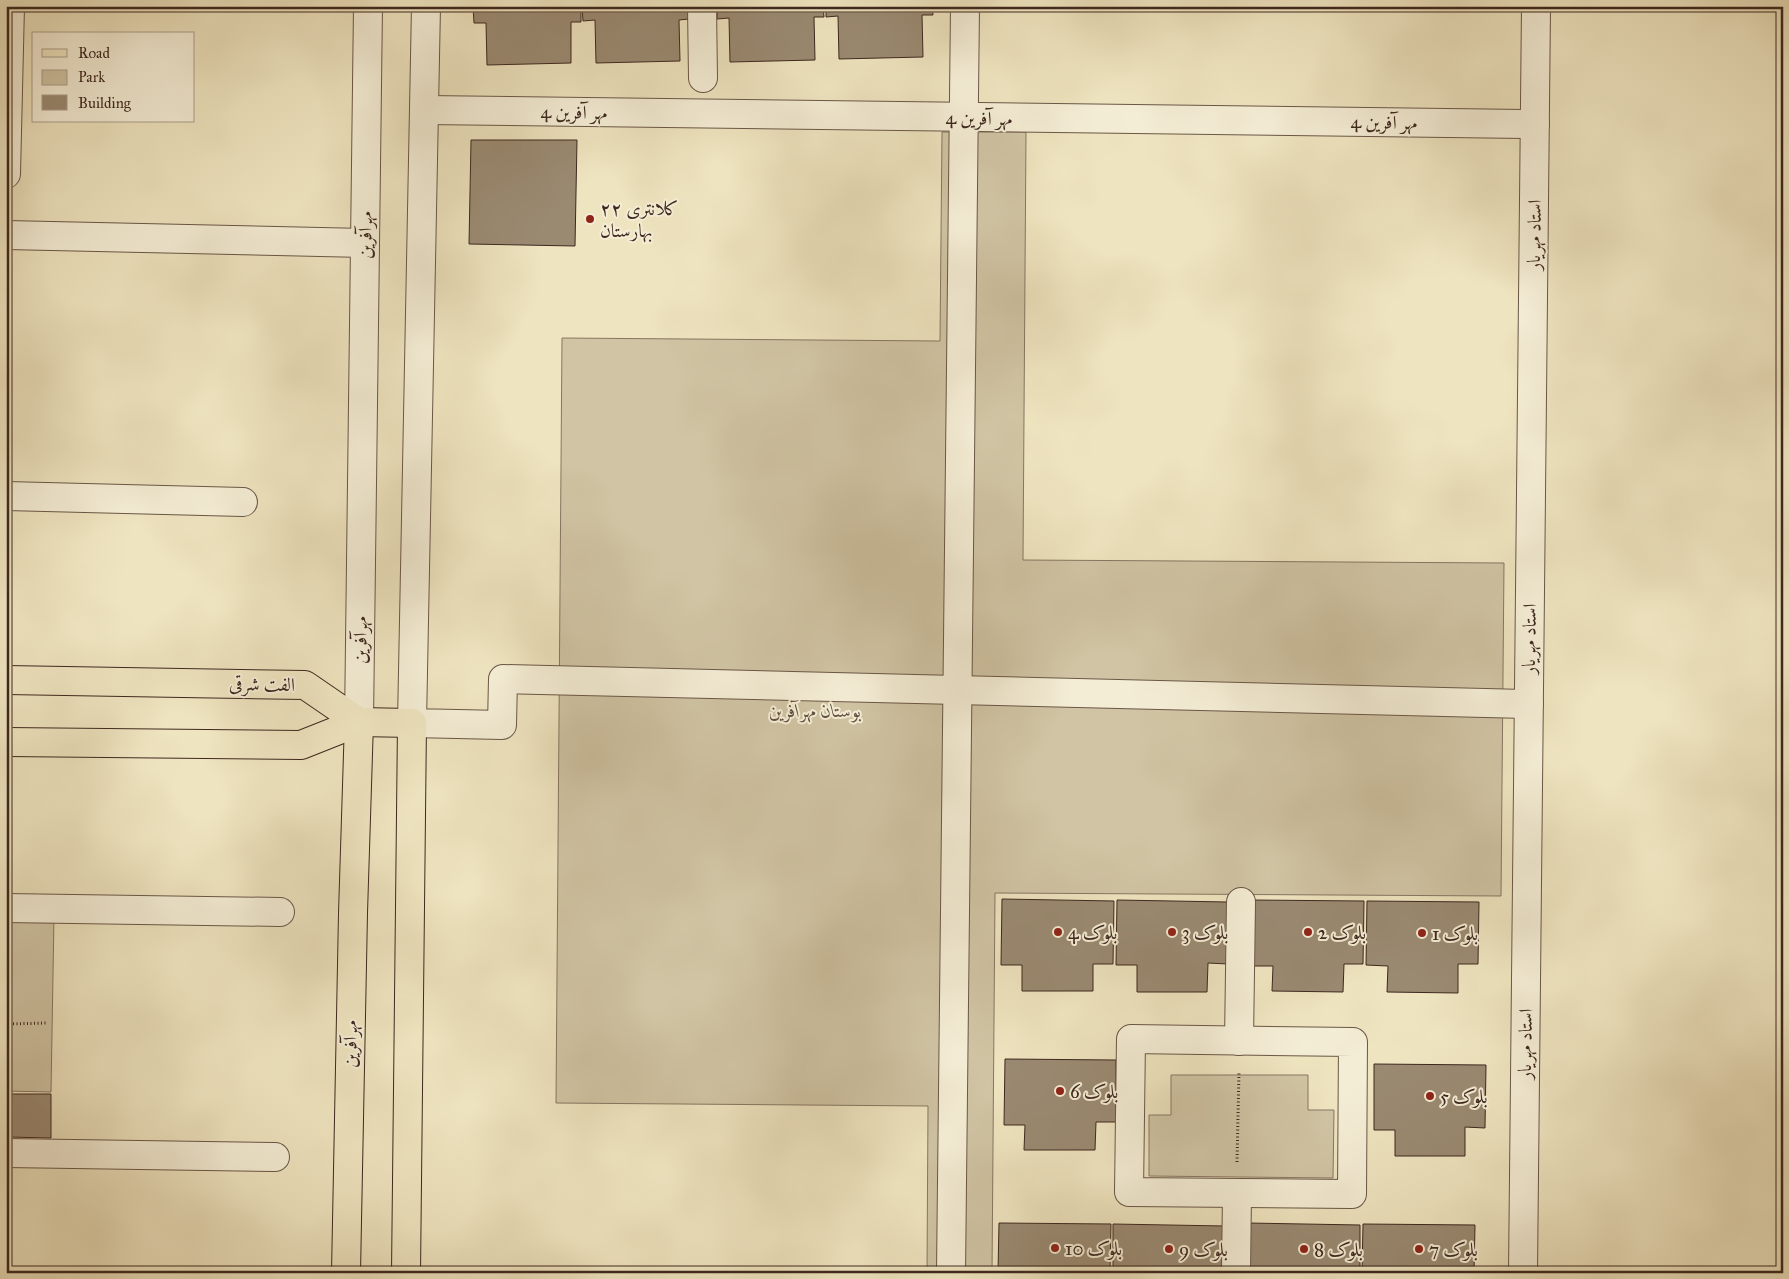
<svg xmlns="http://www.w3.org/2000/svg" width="1789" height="1279" font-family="'IM FELL Great Primer',Amiri,serif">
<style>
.green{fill:#d0c4a4;stroke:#877662}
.building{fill:#9a8a72;stroke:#3e281f}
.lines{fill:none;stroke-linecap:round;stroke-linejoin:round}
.minor-casing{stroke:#6a5747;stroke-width:30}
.major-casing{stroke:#3e281f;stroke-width:30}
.path{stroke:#3e281f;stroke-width:3;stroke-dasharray:1 2.5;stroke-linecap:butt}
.minor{stroke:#f4edd5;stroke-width:28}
.major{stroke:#eee4bf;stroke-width:28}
.poi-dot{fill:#8f2418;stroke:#f4edd5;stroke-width:2}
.labels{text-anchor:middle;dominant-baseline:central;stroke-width:4;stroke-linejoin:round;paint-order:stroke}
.street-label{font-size:19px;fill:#3e281f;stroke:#f4edd5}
.poi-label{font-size:19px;fill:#3e281f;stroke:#f4edd5;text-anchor:start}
.park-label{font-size:19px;font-style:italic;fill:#624f40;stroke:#f4edd5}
</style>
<rect width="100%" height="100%" fill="#eee4bf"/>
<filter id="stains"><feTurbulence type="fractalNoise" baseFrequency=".004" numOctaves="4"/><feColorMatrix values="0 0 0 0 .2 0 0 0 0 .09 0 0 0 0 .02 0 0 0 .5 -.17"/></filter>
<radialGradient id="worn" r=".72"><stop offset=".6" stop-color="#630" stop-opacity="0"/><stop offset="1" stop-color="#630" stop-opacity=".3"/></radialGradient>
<g class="green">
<polygon points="942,132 1026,132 1023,560 1504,563 1501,896 995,893 992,1273 927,1273 928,1106 556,1103 562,338 940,341"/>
<polygon points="6,914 54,915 51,1092 6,1091"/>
<polygon points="1171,1075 1308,1075 1308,1110 1334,1110 1333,1178 1149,1176 1149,1115 1171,1115"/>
</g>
<g class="building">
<polygon points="473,6 581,6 581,22 571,22 571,63 487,65 486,23 474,23"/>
<polygon points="582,6 689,6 689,19 679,20 680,61 596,63 595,20 583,21"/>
<polygon points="717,6 823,6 824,17 814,17 815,60 730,62 729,18 717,19"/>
<polygon points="826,6 932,6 933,15 922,15 923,57 839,59 838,16 826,17"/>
<polygon points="471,140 577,140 575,246 469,244"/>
<polygon points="1002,899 1114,901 1113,964 1093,964 1093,991 1022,991 1022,965 1001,965"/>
<polygon points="1117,900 1228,902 1228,964 1208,963 1207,992 1137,992 1137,965 1116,965"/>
<polygon points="1252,900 1364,901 1363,964 1344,964 1343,992 1272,991 1273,966 1252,966"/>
<polygon points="1367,901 1479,902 1478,964 1458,964 1458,993 1387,992 1388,966 1366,965"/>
<polygon points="1005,1059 1116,1060 1116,1122 1096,1122 1095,1150 1024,1150 1025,1125 1004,1125"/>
<polygon points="1374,1064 1486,1065 1485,1128 1465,1127 1465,1156 1395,1156 1395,1130 1374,1130"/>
<polygon points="8,1094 51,1094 51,1138 8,1137"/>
<polygon points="999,1223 1111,1224 1110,1273 998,1273"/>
<polygon points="1248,1223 1360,1225 1360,1273 1248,1273"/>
<polygon points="1113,1224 1225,1226 1225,1273 1113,1273"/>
<polygon points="1363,1224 1475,1225 1474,1273 1362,1273"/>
</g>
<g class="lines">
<g class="minor-casing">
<g id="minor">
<polyline points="426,6 412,723 502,725 503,679 1529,704"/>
<polyline points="702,6 703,78"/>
<polyline points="424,110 1535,124"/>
<polyline points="6,174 10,6"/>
<polyline points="6,235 365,243"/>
<polyline points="6,496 243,502"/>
<polyline points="359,722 368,6"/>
<polyline points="6,908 280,912"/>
<polygon points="1131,1039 1353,1042 1352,1194 1129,1192"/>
<polyline points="1239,1041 1241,902"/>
<polyline points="6,1153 275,1157"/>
<polyline points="951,1273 965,6"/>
<polyline points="1236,1273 1237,1193"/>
<polyline points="1523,1273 1536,6"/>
</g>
</g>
<g class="major-casing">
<g id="major">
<polyline points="6,680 305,685 359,722"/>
<polyline points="6,742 301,745 359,722 412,723 406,1273"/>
<polyline points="346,1273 353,913 359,722"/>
</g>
</g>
<g class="path">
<polyline points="6,1024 47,1023"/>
<polyline points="1237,1162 1239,1071"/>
</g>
<use href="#minor" class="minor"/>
<use href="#major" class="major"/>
</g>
<g class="poi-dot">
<circle cx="590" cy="219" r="5"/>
<circle cx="1058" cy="932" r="5"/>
<circle cx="1172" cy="932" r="5"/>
<circle cx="1308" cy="932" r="5"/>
<circle cx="1422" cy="933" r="5"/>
<circle cx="1060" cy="1091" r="5"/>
<circle cx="1430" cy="1096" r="5"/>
<circle cx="1055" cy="1248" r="5"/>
<circle cx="1169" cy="1249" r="5"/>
<circle cx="1304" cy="1249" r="5"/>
<circle cx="1419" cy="1249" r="5"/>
</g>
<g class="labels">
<g class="street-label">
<text transform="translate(574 112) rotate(1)">مهر آفرین 4</text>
<text transform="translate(979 118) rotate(1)">مهر آفرین 4</text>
<text transform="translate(1384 122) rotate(1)">مهر آفرین 4</text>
<text transform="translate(365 235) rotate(-89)">مهرآفرین</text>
<text transform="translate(1534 235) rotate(-89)">استاد مهریار</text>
<text transform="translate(1529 639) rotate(-89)">استاد مهریار</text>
<text transform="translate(360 640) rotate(-89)">مهرآفرین</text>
<text transform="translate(262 684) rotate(1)">الفت شرقی</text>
<text transform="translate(350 1044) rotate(-89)">مهرآفرین</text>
<text transform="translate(1525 1044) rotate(-89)">استاد مهریار</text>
</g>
<g class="poi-label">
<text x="600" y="208">کلانتری ۲۲<tspan x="600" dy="22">بهارستان</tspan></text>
<text x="1068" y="932">بلوک 4</text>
<text x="1182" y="932">بلوک 3</text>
<text x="1318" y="932">بلوک 2</text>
<text x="1432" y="933">بلوک 1</text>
<text x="1070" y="1091">بلوک 6</text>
<text x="1440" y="1096">بلوک 5</text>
<text x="1065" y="1248">بلوک 10</text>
<text x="1179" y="1249">بلوک 9</text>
<text x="1314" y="1249">بلوک 8</text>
<text x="1429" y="1249">بلوک 7</text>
</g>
<g class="park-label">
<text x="815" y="710">بوستان مهرآفرین</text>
</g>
</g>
<rect width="1789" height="1279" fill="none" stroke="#eee4bf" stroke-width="25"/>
<rect x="8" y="8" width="1774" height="1264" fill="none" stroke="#3e281f" stroke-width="2.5"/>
<rect x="12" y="12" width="1764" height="1254" fill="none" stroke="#3e281f"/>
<rect x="32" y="32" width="162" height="90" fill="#f4edd5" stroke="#ab9e8c"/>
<rect x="42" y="49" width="25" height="8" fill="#eee4bf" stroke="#ab9e8c"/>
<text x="78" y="58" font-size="15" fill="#3e281f">Road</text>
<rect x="42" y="70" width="25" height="15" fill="#d0c4a4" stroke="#ab9e8c"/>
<text x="78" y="82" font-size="15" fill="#3e281f">Park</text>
<rect x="42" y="95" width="25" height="15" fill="#9a8a72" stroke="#ab9e8c"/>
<text x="78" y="108" font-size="15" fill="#3e281f">Building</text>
<rect width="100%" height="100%" filter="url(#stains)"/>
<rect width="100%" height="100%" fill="url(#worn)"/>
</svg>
